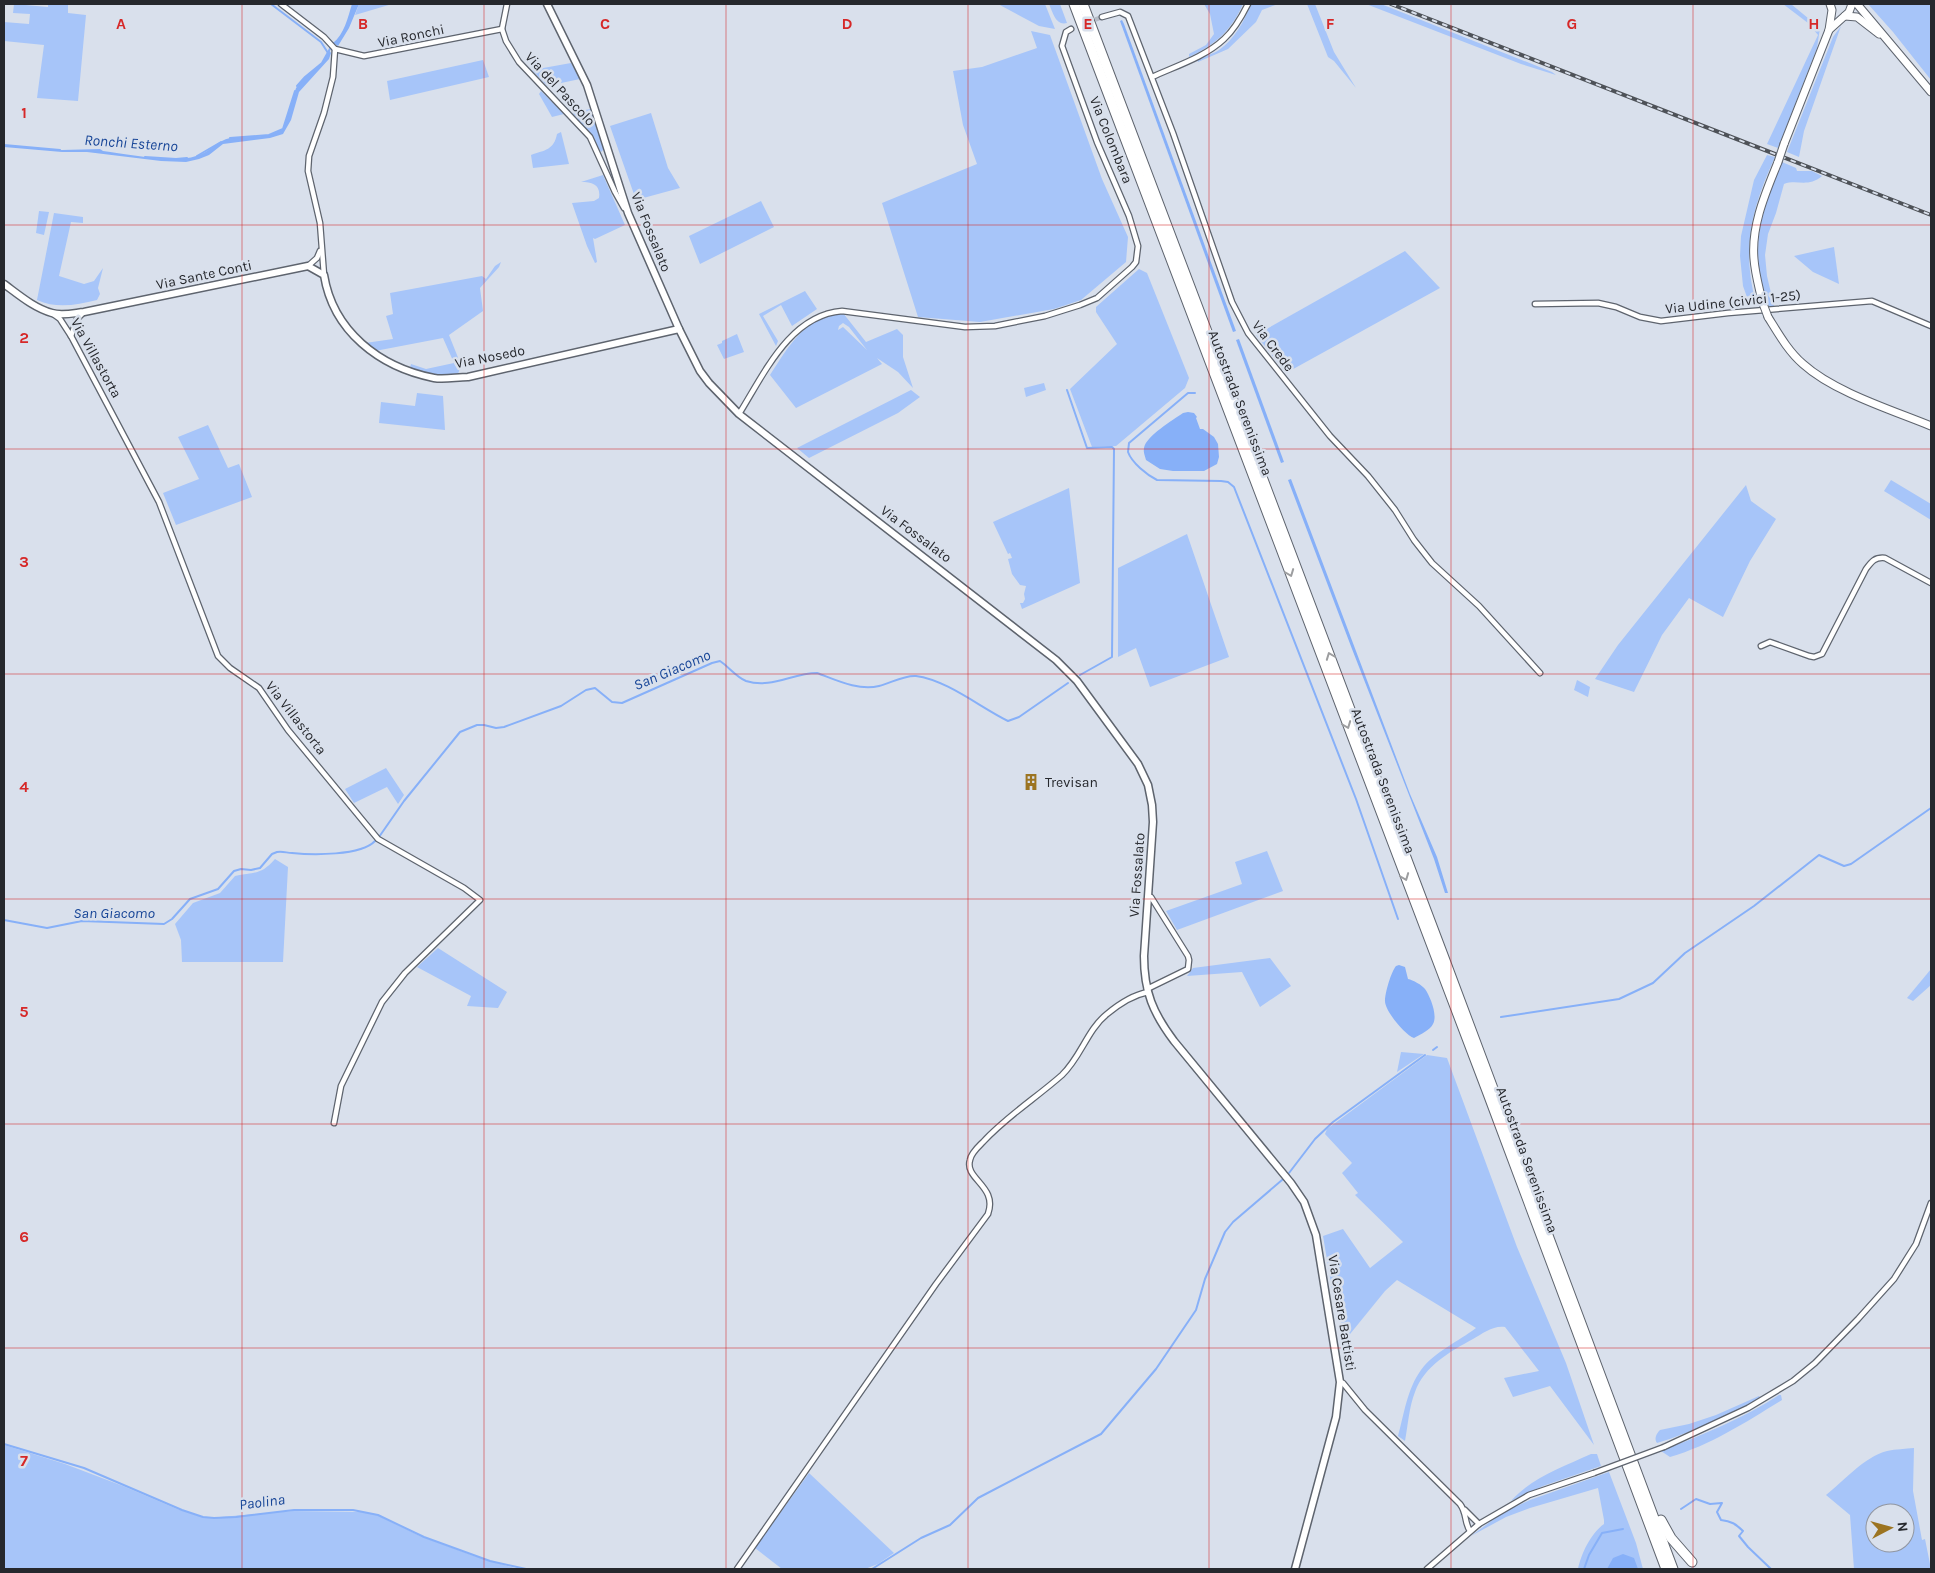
<svg xmlns="http://www.w3.org/2000/svg" width="1935" height="1573" font-family="Karla,sans-serif">
<style>
.green{fill:#a7c5f9;fill-rule:evenodd}
.water{fill:#87b0f8}
.lines{fill:none;stroke-linecap:round;stroke-linejoin:round}
.stream{stroke:#87b0f8;stroke-width:2}
.street-tunnel{stroke:#b5bbc6;stroke-width:4.5;stroke-dasharray:4.5 2;stroke-linecap:butt}
.street-casing{stroke:#5e646e;stroke-width:7}
.secondary-casing{stroke:#5e646e;stroke-width:9}
.primary-casing{stroke:#5e646e;stroke-width:9}
.highway-casing{stroke:#5e646e;stroke-width:11}
.street{stroke:#fff;stroke-width:4.5}
.secondary{stroke:#fff;stroke-width:6}
.primary{stroke:#fff;stroke-width:7}
.highway{stroke:#fff;stroke-width:9}
.rail-casing{stroke:#4e5258;stroke-width:4}
.rail{stroke:#d9e0ec;stroke-width:2;stroke-dasharray:5.5;stroke-linecap:butt}
.street-bridge-casing{stroke:#5e646e;stroke-width:7;stroke-linecap:butt}
.primary-bridge-casing{stroke:#5e646e;stroke-width:9;stroke-linecap:butt}
.street-bridge{stroke:#fff;stroke-width:4.5}
.primary-bridge{stroke:#fff;stroke-width:7}
.oneway{stroke:#9d9ea0}
.grid{fill:none;stroke:#d62828;stroke-width:1;stroke-opacity:0.55}
.labels{text-anchor:middle;dominant-baseline:central;stroke-width:5;stroke-linejoin:round;paint-order:stroke}
.street-label{font-size:14px;fill:#26282d;stroke:#d9e0ec}
.poi-label{font-size:14px;fill:#26282d;stroke:#d9e0ec;text-anchor:start}
.water-label{font-size:15px;font-style:italic;fill:#174597;stroke:#d9e0ec}
.grid-label{font-size:16px;text-anchor:middle;font-weight:bold;fill:#d62828;stroke:#d9e0ec;stroke-width:5;stroke-linejoin:round;paint-order:stroke}
</style>
<rect width="100%" height="100%" fill="#d9e0ec"/>
<g class="green">
<polygon points="14,4 48,7 48,4 68,4 68,13 86,15 78,101 37,98 44,45 4,41 4,22 29,24 30,14 13,13"/>
<polygon points="359,4 392,4 355,15"/>
<polygon points="998,4 1045,4 1055,29 1039,26"/>
<path d="M1049 4H1060L1067 23C1056 26 1053 13 1049 4Z"/>
<path d="M1204 4H1243C1231 31 1215 45 1189 57V54L1206 45 1214 34 1210 14Z"/>
<path d="M1251 4H1278L1262 10 1256 22 1228 49 1198 62 1197 60C1204 56 1213 54 1219 50 1235 39 1244 21 1251 4Z"/>
<polygon points="1307,4 1315,4 1334,52 1356,88 1334,61 1328,57"/>
<polygon points="1366,4 1381,4 1552,72 1556,75 1521,64"/>
<polygon points="1783,4 1791,4 1820,28 1817,48 1778,148 1767,144 1818,35 1808,23"/>
<polygon points="1868,4 1931,4 1931,80 1893,32"/>
<polygon points="1841,26 1804,131 1799,157 1787,152 1833,37"/>
<polygon points="1031,31 1050,35 1102,179 1128,237 1126,262 1081,300 1054,309 980,322 918,317 882,203 977,164 963,125 953,71 982,67 1037,48"/>
<polygon points="483,60 489,77 390,100 387,81"/>
<polygon points="571,63 580,79 547,86 532,70"/>
<polygon points="541,91 564,114 552,117 539,94"/>
<polygon points="591,109 604,149 601,152 589,133 572,112"/>
<polygon points="651,113 668,168 680,188 636,200 610,126"/>
<path d="M561 132 569 164 533 168 531 155C545 150 554 150 557 134Z"/>
<path d="M1767 155 1775 157C1752 207 1741 248 1756 303L1752 304 1748 300 1743 286 1740 256 1741 236 1754 180Z"/>
<path d="M1782 162 1796 168 1797 171H1812L1822 176C1808 188 1797 179 1784 184L1776 213 1768 234 1765 255 1767 276 1774 306 1769 307C1748 249 1760 216 1782 162Z"/>
<path d="M603 175 625 225 595 239 593 238 597 262 595 263 587 246 572 203 594 201 599 198C601 185 593 182 581 182Z"/>
<polygon points="761,201 774,227 700,264 689,236"/>
<polygon points="39,211 49,212 44,235 36,233"/>
<path d="M54 213 83 217V223L71 222 59 276 84 284 94 281 103 268 98 288 100 294 97 300C76 305 57 309 37 300Z"/>
<polygon points="1834,247 1839,284 1813,272 1794,256"/>
<polygon points="1405,251 1440,288 1286,373 1256,335"/>
<polygon points="501,262 499,267 480,288 483,311 449,335 461,365 458,374 438,376 410,368 411,364 426,369 454,363 443,338 375,351 365,343 393,339 386,316 393,314 390,293 482,276 486,279 495,266"/>
<polygon points="1139,269 1147,273 1189,378 1185,388 1116,446 1092,447 1070,389 1117,344 1096,312 1096,307"/>
<polygon points="805,291 817,309 792,326 781,305 763,316 778,341 776,346 759,314"/>
<path d="M843 313 866 342 897 329 903 335V357L913 388 898 372 877 358 882 364 796 408 770 375C789 346 805 316 843 313ZM843 323 849 327 867 350 843 327 838 330 839 326Z"/>
<polygon points="737,334 744,352 724,359 717,345 722,343 722,341"/>
<polygon points="1044,383 1046,390 1026,397 1024,388"/>
<polygon points="911,390 920,397 898,413 809,458 797,448"/>
<polygon points="417,393 443,396 445,430 379,423 381,402 415,406"/>
<polygon points="208,425 228,468 239,464 252,497 176,525 163,493 199,479 178,437"/>
<polygon points="1891,480 1931,504 1931,520 1884,491"/>
<polygon points="1746,485 1751,501 1776,519 1750,561 1723,617 1689,598 1662,635 1634,692 1595,679 1618,645"/>
<polygon points="1069,488 1080,583 1022,609 1020,603 1023,603 1025,599 1024,594 1026,586 1020,585 1012,574 1008,559 1012,558 1010,553 1008,554 993,522"/>
<polygon points="1187,534 1229,657 1150,687 1136,648 1118,657 1118,568"/>
<polygon points="1577,680 1590,687 1588,697 1574,690"/>
<polygon points="386,768 404,795 398,804 387,787 354,803 345,789"/>
<polygon points="1267,851 1283,891 1177,930 1166,911 1242,884 1235,862"/>
<path d="M275 859 288 867 283 962H182L181 940 175 924 193 903 220 893 235 876C255 872 261 875 275 859Z"/>
<polygon points="438,948 507,992 498,1008 467,1006 471,996 417,967"/>
<polygon points="1270,958 1291,986 1260,1007 1242,972 1187,976 1193,968"/>
<polygon points="1931,969 1931,985 1913,1001 1907,998"/>
<polygon points="1401,1052 1424,1054 1397,1072"/>
<path d="M1427 1055 1447 1058 1517 1247 1566 1363 1594 1445 1550 1386 1513 1397 1504 1378 1539 1371 1505 1327C1494 1325 1483 1333 1473 1339 1451 1351 1424 1366 1415 1392 1409 1407 1408 1425 1405 1441L1398 1436C1404 1415 1407 1389 1421 1370 1434 1352 1459 1341 1476 1328L1397 1280 1385 1291 1346 1339 1333 1295 1323 1236 1343 1229 1370 1268 1403 1242 1355 1195 1358 1193 1342 1173 1352 1163 1325 1134 1327 1129Z"/>
<path d="M1779 1395H1781L1782 1400C1746 1422 1711 1445 1670 1457L1661 1451C1702 1435 1742 1419 1779 1395Z"/>
<path d="M1759 1396 1761 1398C1727 1416 1693 1432 1657 1443 1654 1439 1656 1434 1660 1430L1689 1424 1716 1415Z"/>
<polygon points="4,1445 65,1464 123,1486 177,1509 208,1518 293,1511 363,1512 377,1515 420,1536 474,1556 518,1569 4,1569"/>
<path d="M1914 1448 1913 1491 1922 1540 1925 1539 1931 1569H1854L1850 1515 1826 1495C1844 1481 1864 1457 1887 1451 1896 1449 1905 1449 1914 1448ZM1875 1513H1905V1543H1875Z"/>
<path d="M1591 1454H1597L1601 1466 1543 1486 1511 1501C1532 1477 1563 1467 1591 1454Z"/>
<path d="M1609 1472 1636 1543 1643 1569H1578C1581 1554 1591 1533 1604 1524V1520L1598 1488 1530 1508 1506 1517 1471 1536 1502 1513 1530 1500Z"/>
<polygon points="809,1473 894,1553 878,1564 865,1569 782,1569 755,1548"/>
</g>
<g class="water">
<path d="M352 4H359L349 28 338 46 333 43C344 35 348 17 352 4Z"/>
<polygon points="1122,20 1124,24 1236,331 1233,332 1120,21"/>
<path d="M329 50 331 53 329 59 299 92 291 120 283 134 270 138 223 144 209 155 199 159 186 162 161 161 87 152H62L4 147V145L62 150 100 149 103 151C128 154 173 164 196 156 209 153 218 140 230 138 249 136 267 139 283 129L296 88 305 77 322 63Z"/>
<polygon points="1239,339 1284,462 1281,463 1236,340"/>
<path d="M1188 412 1194 413 1197 417 1196 418 1200 429H1203L1214 437 1218 444 1219 457 1217 464 1204 471H1173L1160 469 1146 460C1145 456 1143 452 1144 448 1146 436 1173 420 1183 413Z"/>
<polygon points="1291,479 1410,794 1437,857 1448,893 1445,893 1434,859 1352,649 1288,480"/>
<path d="M1399 965 1405 967 1408 979C1413 980 1422 985 1425 989 1430 996 1438 1015 1433 1024 1430 1030 1421 1034 1414 1038 1405 1035 1385 1011 1385 1001 1385 993 1391 972 1396 966Z"/>
<polygon points="1623,1554 1634,1558 1638,1569 1607,1569 1613,1558"/>
</g>
<g class="lines">
<g class="stream">
<polyline points="271,4 321,42 328,53"/>
<polyline points="297,86 305,77 322,63 331,47"/>
<polyline points="230,138 269,135 283,129 295,91"/>
<polyline points="4,145 60,150"/>
<polyline points="197,156 221,142"/>
<polyline points="145,157 176,159 187,158"/>
<polyline points="1067,390 1087,448 1112,447 1114,449 1112,657 1080,675"/>
<path d="M1195 393H1188L1129 443 1128 452C1132 463 1147 475 1157 480L1221 481 1228 482 1234 487 1356 799 1398 919"/>
<path d="M379 837 404 801 460 732 477 725H484L496 728 504 727 561 706 586 690 595 688 612 702 622 703 712 663 720 661C729 667 736 677 746 681 772 689 792 673 817 673 836 680 858 691 879 686 891 683 904 675 916 676 947 680 981 708 1008 721L1019 717 1068 683"/>
<path d="M4 920 47 928 82 921 164 924 172 919 190 899 218 889 234 871 241 869 251 870 260 868 272 854 277 852C283 851 287 853 292 853 312 855 361 856 375 841"/>
<polyline points="1501,1017 1619,999 1653,983 1685,953 1754,906 1819,855 1844,866 1851,864 1931,808"/>
<polyline points="1433,1050 1437,1047"/>
<polyline points="1289,1173 1315,1139 1333,1122 1425,1055"/>
<polyline points="4,1444 84,1468 182,1510 203,1517 214,1518 236,1517 294,1510 353,1510 378,1515 424,1537 490,1561 526,1569"/>
<path d="M1681 1509 1696 1499 1710 1504 1722 1503 1717 1512 1721 1520C1731 1521 1736 1524 1743 1531L1739 1536 1748 1547 1771 1569"/>
<polyline points="872,1569 921,1538 950,1525 978,1498 1101,1434 1156,1369 1196,1310 1205,1279 1225,1232 1233,1222 1282,1180"/>
<polyline points="1584,1569 1589,1555 1602,1533 1623,1529"/>
</g>
<polyline class="street-tunnel" points="1089,22 1102,17"/>
<g class="street-casing">
<g id="street">
<polyline points="281,4 324,37 335,49 364,56 502,29"/>
<polyline points="507,4 502,29 506,41 519,62 590,137 615,192 624,208"/>
<polyline points="1102,17 1120,12 1128,16 1173,133 1232,302 1248,333 1330,436 1368,476 1395,510 1414,540 1432,563 1479,606 1540,673"/>
<path d="M1152 77C1176 66 1205 57 1224 39 1234 30 1242 16 1248 4"/>
<polyline points="308,266 317,258 320,251"/>
<polyline points="324,275 320,223 308,171 309,156 324,113 333,77 335,49"/>
<polyline points="1535,304 1598,303 1616,307 1640,317 1661,321 1728,313 1872,301 1931,326"/>
<polyline points="53,314 60,319 71,336 159,502 218,656 230,668 259,688 288,730 378,839 464,888 480,900 405,973 382,1002 341,1086 334,1123"/>
<polyline points="71,336 77,319 84,312"/>
<path d="M739 414C764 374 790 315 842 311L965 327 995 326 1045 316 1080 305 1097 298 1132 267 1136 262 1138 246 1129 216 1097 142 1062 46 1066 32 1071 29"/>
<path d="M1761 646 1770 642 1809 656 1814 657 1822 654 1866 569C1872 561 1875 557 1885 558L1931 583"/>
<polyline points="1147,989 1188,969 1189,960 1188,956 1151,897 1148,897"/>
<path d="M1340 1382 1343 1383 1365 1410 1460 1504C1467 1513 1464 1522 1470 1531"/>
<polyline points="1664,1447 1748,1408 1793,1381 1815,1363 1858,1319 1894,1279 1916,1244 1931,1203"/>
<polyline points="1465,1510 1479,1524"/>
<path d="M737 1569 936 1284 988 1214C998 1186 964 1179 970 1160 971 1153 978 1147 983 1142 1007 1116 1036 1098 1062 1075 1081 1057 1087 1030 1107 1014 1119 1004 1133 995 1148 992"/>
<polyline points="1427,1569 1479,1524 1529,1495 1594,1473"/>
</g>
</g>
<g class="secondary-casing">
<g id="secondary">
<path d="M547 4 587 85 628 213 679 329 700 371 709 383 739 414 1056 660 1077 681 1138 764 1148 785 1152 805 1153 822 1144 956C1144 992 1153 1013 1174 1041L1291 1183 1304 1202 1316 1235 1340 1382 1336 1417 1295 1569"/>
<path d="M4 284C19 295 34 308 52 313 62 316 74 313 84 312L308 266 324 275C333 331 379 367 434 378 444 380 457 377 468 377L679 329"/>
</g>
</g>
<g class="primary-casing">
<g id="primary">
<polyline points="1857,4 1931,92"/>
<polyline points="1845,16 1857,17 1879,34"/>
<polyline points="1829,30 1849,12 1852,4"/>
<polyline points="1784,144 1829,30 1832,10 1830,4"/>
<path d="M1762 301C1759 287 1755 273 1754 259 1751 225 1766 192 1778 162"/>
<path d="M1768 317C1778 333 1788 351 1803 364 1834 392 1892 410 1931 426"/>
</g>
</g>
<g class="highway-casing">
<g id="highway">
<polyline points="1074,4 1487,1091 1666,1569"/>
<polyline points="1083,4 1443,955 1673,1569"/>
<polyline points="1661,1520 1671,1538 1692,1562"/>
</g>
</g>
<use href="#street" class="street"/>
<use href="#secondary" class="secondary"/>
<use href="#primary" class="primary"/>
<use href="#highway" class="highway"/>
<g class="rail-casing">
<polyline id="rail" points="1391,4 1931,215"/>
</g>
<use href="#rail" class="rail"/>
<g class="street-bridge-casing">
<polyline id="street-bridge" points="1594,1473 1664,1447"/>
</g>
<g class="primary-bridge-casing">
<g id="primary-bridge">
<polyline points="1778,162 1784,144"/>
<polyline points="1762,301 1768,317"/>
</g>
</g>
<use href="#street-bridge" class="street-bridge"/>
<use href="#primary-bridge" class="primary-bridge"/>
</g>
<defs><path id="oneway-chevron" d="M-2-3.5L2.5 0L-2 3.5" fill="none" stroke-width="1.6" stroke-linecap="round" stroke-linejoin="round" transform="scale(1.25)"/></defs>
<g class="oneway">
<use href="#oneway-chevron" transform="translate(1290 573) rotate(69)"/>
<use href="#oneway-chevron" transform="translate(1330 656) rotate(-111)"/>
<use href="#oneway-chevron" transform="translate(1347 725) rotate(69)"/>
<use href="#oneway-chevron" transform="translate(1405 877) rotate(69)"/>
</g>
<path class="grid" d="M242 4V1569M484 4V1569M726 4V1569M968 4V1569M1209 4V1569M1451 4V1569M1693 4V1569M4 225H1931M4 449H1931M4 674H1931M4 899H1931M4 1124H1931M4 1348H1931"/>
<defs>
<g id="building-bare" transform="scale(1.35)"><path d="M-4-6H4V6H1V3H-1V6H-4ZM-2.5-4.3h1.7v1.8h-1.7ZM.8-4.3h1.7v1.8H.8ZM-2.5-1h1.7V.8h-1.7ZM.8-1h1.7V.8H.8Z" fill="#9c7421" stroke="#d9e0ec" stroke-width="2.5" paint-order="stroke"/></g>
</defs>
<g fill-rule="evenodd">
<use href="#building-bare" x="1031" y="782"/>
</g>
<g class="labels">
<g class="street-label">
<text transform="translate(411 36) rotate(-12)">Via Ronchi</text>
<text transform="translate(560 89) rotate(47)">Via del Pascolo</text>
<text transform="translate(1111 140) rotate(68)">Via Colombara</text>
<text transform="translate(651 232) rotate(68)">Via Fossalato</text>
<text transform="translate(204 275) rotate(-12)">Via Sante Conti</text>
<text transform="translate(1733 302) rotate(-6)">Via Udine (civici 1-25)</text>
<text transform="translate(1273 346) rotate(53)">Via Crede</text>
<text transform="translate(490 357) rotate(-11)">Via Nosedo</text>
<text transform="translate(96 358) rotate(61)">Via Villastorta</text>
<text transform="translate(1240 403) rotate(69)">Autostrada Serenissima</text>
<text transform="translate(916 534) rotate(37)">Via Fossalato</text>
<text transform="translate(296 718) rotate(52)">Via Villastorta</text>
<text transform="translate(1383 781) rotate(69)">Autostrada Serenissima</text>
<text transform="translate(1137 875) rotate(-86)">Via Fossalato</text>
<text transform="translate(1527 1160) rotate(70)">Autostrada Serenissima</text>
<text transform="translate(1342 1313) rotate(81)">Via Cesare Battisti</text>
</g>
<g class="poi-label">
<text x="1045" y="782">Trevisan</text>
</g>
<g class="water-label">
<text transform="translate(131 143) rotate(4)">Ronchi Esterno</text>
<text transform="translate(672 670) rotate(-23)">San Giacomo</text>
<text x="114" y="913">San Giacomo</text>
<text transform="translate(262 1502) rotate(-7)">Paolina</text>
</g>
</g>
<g class="grid-label">
<text x="121" y="29">A</text>
<text x="363" y="29">B</text>
<text x="605" y="29">C</text>
<text x="847" y="29">D</text>
<text x="1088" y="29">E</text>
<text x="1330" y="29">F</text>
<text x="1572" y="29">G</text>
<text x="1814" y="29">H</text>
<text x="24" y="118">1</text>
<text x="24" y="343">2</text>
<text x="24" y="567">3</text>
<text x="24" y="792">4</text>
<text x="24" y="1017">5</text>
<text x="24" y="1242">6</text>
<text x="24" y="1466">7</text>
</g>
<rect width="1935" height="1573" fill="none" stroke="#26282d" stroke-width="10"/>
<g transform="translate(1890 1528) rotate(84)"><circle r="24" fill="#d9e0ec" stroke="#9196a0"/>
<path d="M0-4L9 19L0 12L-9 19Z" fill="#9c7421"/>
<text y="-8" font-size="14" font-weight="bold" text-anchor="middle" fill="#26282d">N</text>
</g>
</svg>
